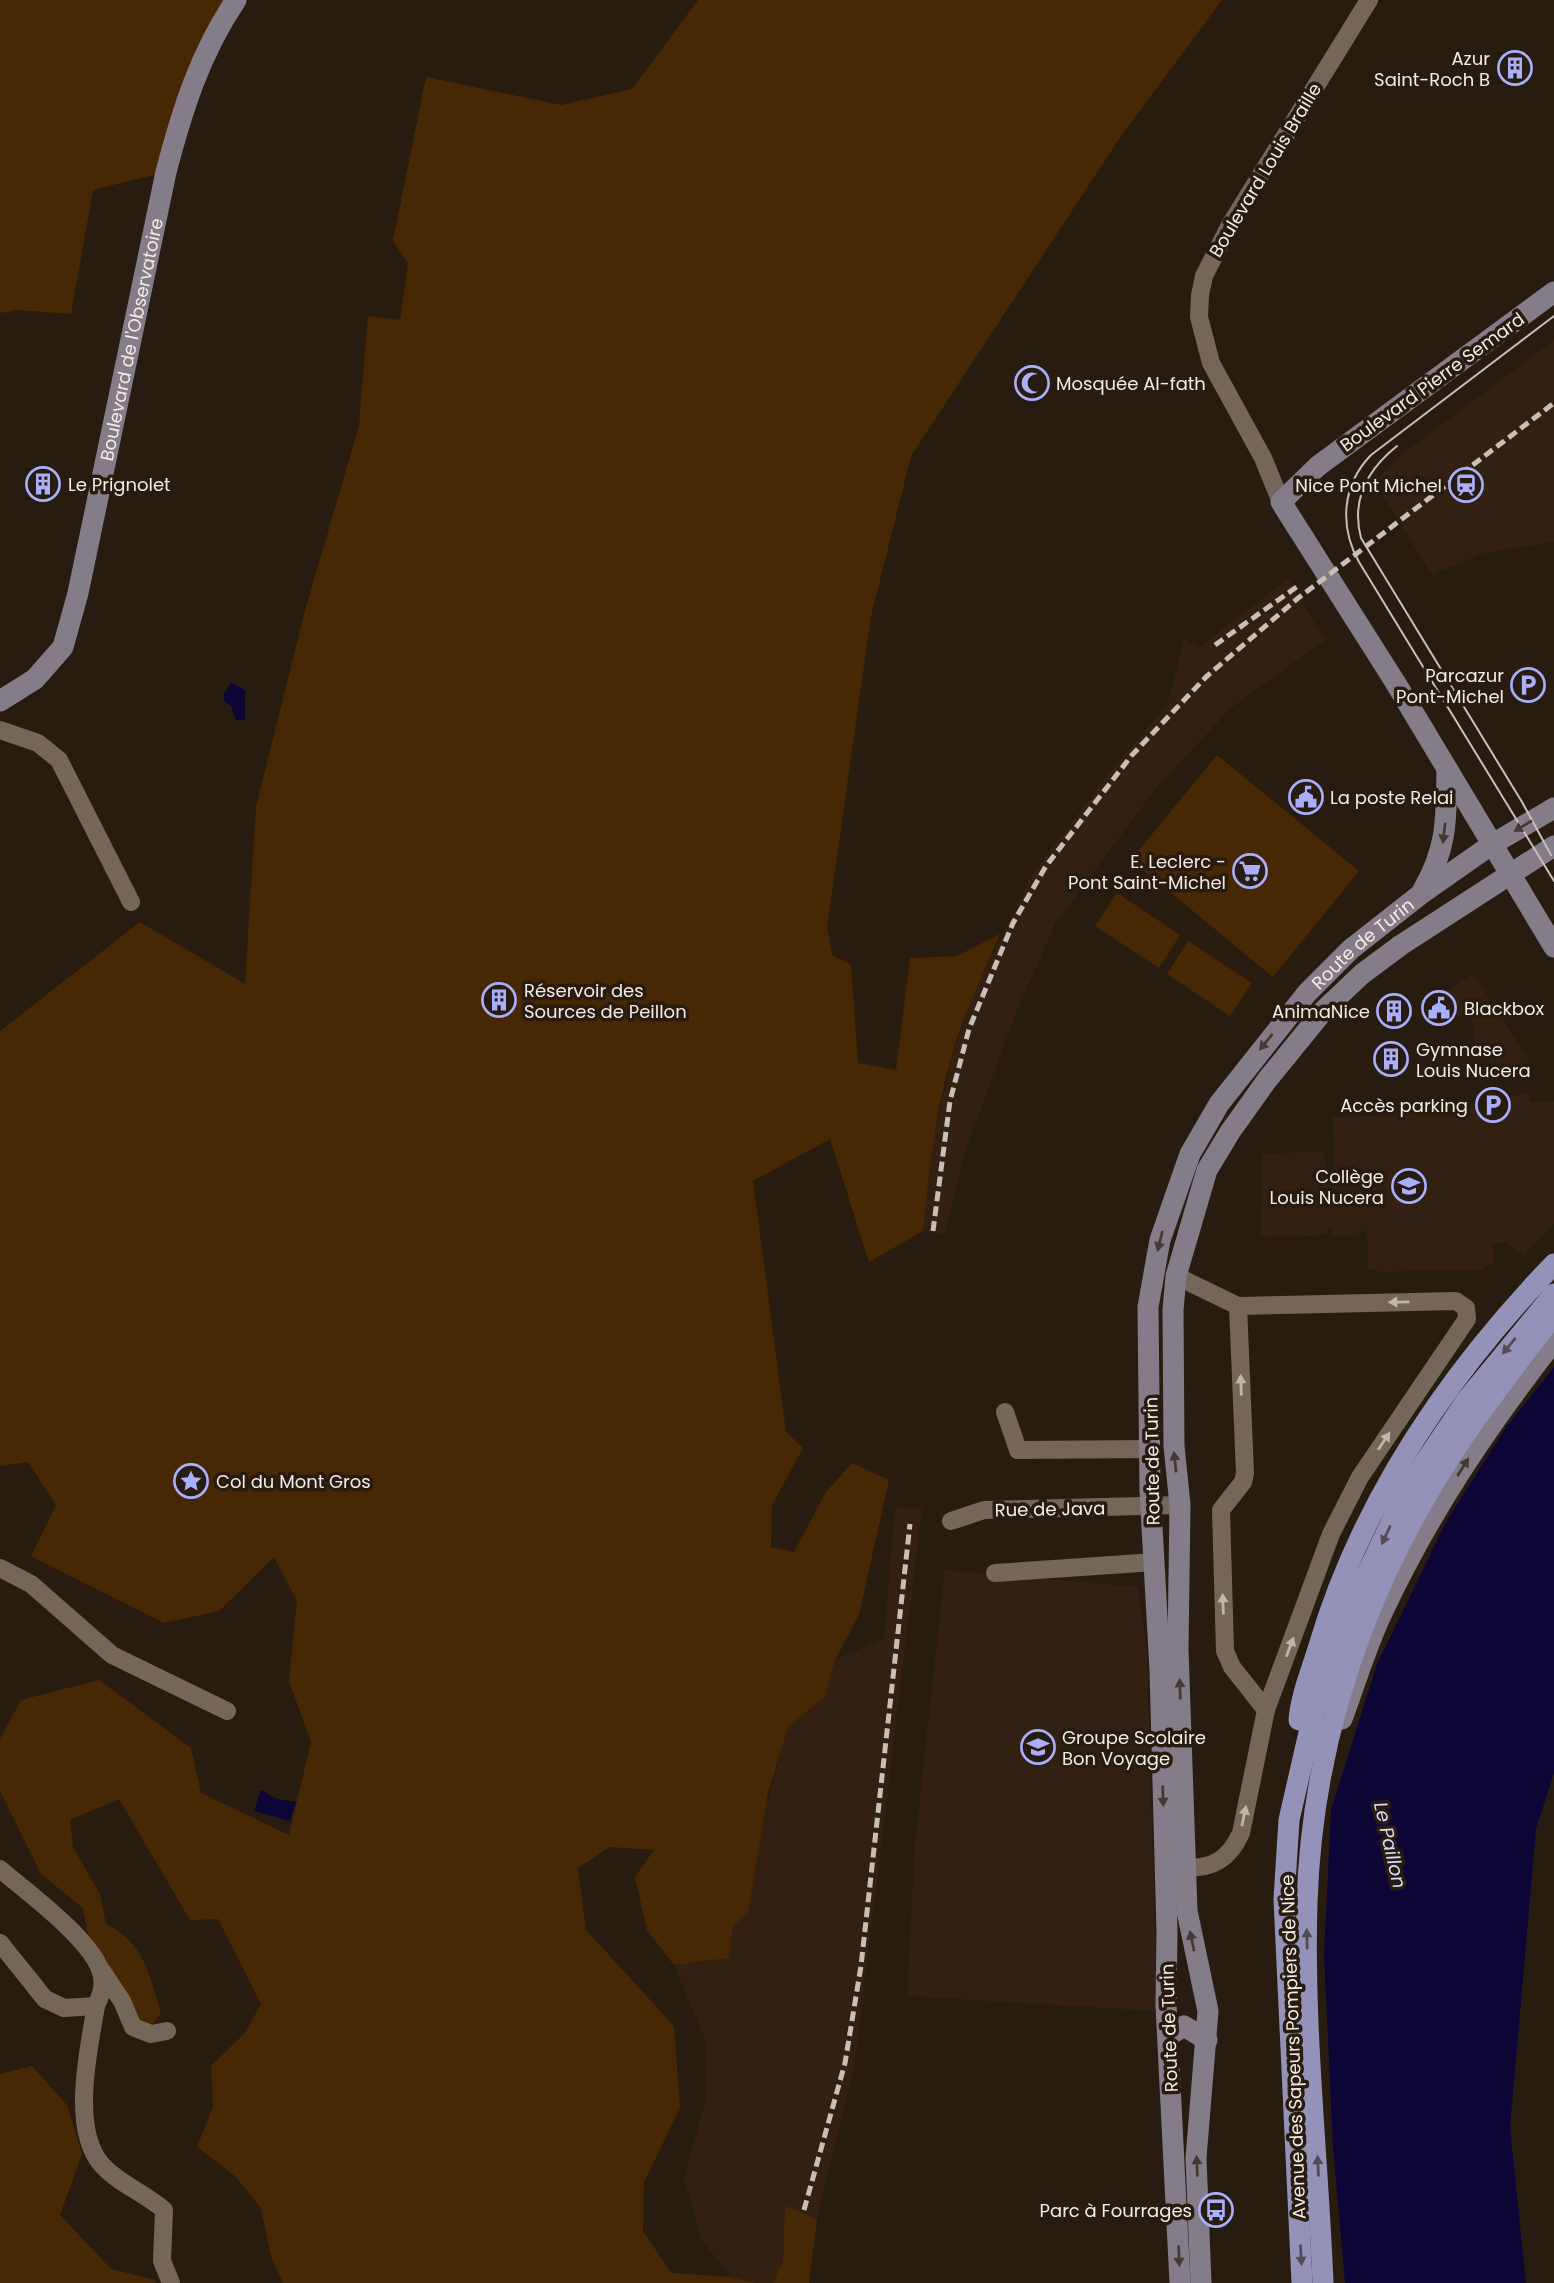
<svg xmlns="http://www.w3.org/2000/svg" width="1554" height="2283" font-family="Poppins,sans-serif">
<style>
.built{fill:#322112}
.green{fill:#462805}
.water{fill:#0e0537}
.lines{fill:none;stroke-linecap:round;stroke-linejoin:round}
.street{stroke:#75665a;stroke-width:18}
.secondary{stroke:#857c89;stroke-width:21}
.primary{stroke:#9592b9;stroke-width:21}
.tram{stroke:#c8bfb7;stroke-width:2}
.rail{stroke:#c8bfb7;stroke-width:5;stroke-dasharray:10 5;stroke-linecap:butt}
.oneway{fill:#443935}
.oneway2{fill:#c1b6ad}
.oneway3{fill:#544b54}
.labels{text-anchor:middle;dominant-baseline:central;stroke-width:7;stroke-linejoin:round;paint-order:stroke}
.poi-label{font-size:18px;fill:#f4ebe4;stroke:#281c11;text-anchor:end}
.street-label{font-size:18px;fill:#f4ebe4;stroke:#281c11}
.water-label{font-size:19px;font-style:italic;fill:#d7dafd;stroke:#281c11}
</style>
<rect width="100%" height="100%" fill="#281c11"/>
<g class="built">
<polygon points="1554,340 1554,542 1483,553 1432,575 1375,482 1402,454"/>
<polygon points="1288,579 1325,640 1231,708 1156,788 1055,924 1015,1015 963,1158 945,1234 923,1231 931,1151 952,1056 975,990 1032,875 1117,763 1167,706 1184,640 1200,647"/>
<polygon points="1473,973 1533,1067 1495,1072 1474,1038 1472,1018 1460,1018 1444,993"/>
<polygon points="1529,1092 1530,1102 1554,1101 1554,1224 1524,1256 1507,1243 1493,1243 1493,1265 1483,1266 1483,1269 1377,1272 1377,1269 1368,1269 1367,1231 1359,1232 1359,1236 1332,1237 1332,1228 1328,1227 1328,1233 1313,1236 1261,1237 1262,1154 1324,1151 1326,1170 1334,1170 1333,1117 1395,1115 1396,1107 1475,1104 1475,1094 1492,1094 1509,1098"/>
<polygon points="895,1507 922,1508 854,2068 817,2219 785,2207 783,2260 773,2283 756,2283 732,2277 702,2241 684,2180 706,2098 706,2041 674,1965 729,1958 733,1926 788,1728 825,1696 835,1660 884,1639"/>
<polygon points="945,1570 1138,1587 1147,1651 1157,2011 907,1996 915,1843"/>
</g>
<g class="green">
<polygon points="0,0 232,0 166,172 93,190 71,314 17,310 0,313"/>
<path d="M698 0H1222L1121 136 911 456 871 616 827 927 832 955 851 965 858 1063 896 1070 910 958 957 956 1000 934C983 974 964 1013 952 1055 935 1112 929 1172 923 1231L869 1262 830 1139 753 1181 786 1432 803 1448 772 1505 771 1547 794 1552 826 1492 852 1463 889 1480 859 1615 835 1660 825 1696 788 1728 768 1793 748 1912 733 1926 729 1958 674 1965 647 1930 635 1877 654 1850 610 1847 578 1868 586 1930 674 2026 680 2108 644 2182 643 2231 671 2273 732 2277 756 2283H283L271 2257 261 2208 235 2176 197 2147 213 2107 211 2066 245 2033 261 2004 218 1919 190 1920 119 1799 70 1820 73 1847 100 1894 106 1924C145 1944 148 1973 161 2012L154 2023 142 2025 90 1945 83 1908 41 1874 0 1791V1739L21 1700 99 1680 191 1748 201 1793 289 1835 311 1742 289 1681 297 1601 274 1557 219 1611 164 1623 31 1556 56 1505 28 1462 0 1466V1031L140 922 245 984 256 807 306 607 359 426 368 316 400 320 408 263 393 241 426 77 561 105 632 89Z"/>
<polygon points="1217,755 1359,871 1273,977 1131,860"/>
<polygon points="1117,893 1180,935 1159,968 1095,926"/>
<polygon points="1188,941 1252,983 1230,1016 1167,974"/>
<polygon points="32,2066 67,2105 82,2154 60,2215 111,2269 155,2280 156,2283 0,2283 0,2074"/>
<polygon points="785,2206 817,2219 809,2283 773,2283 783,2260"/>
</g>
<g class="water">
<polygon points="231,682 245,690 245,720 236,720 231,706 225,702 223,696"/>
<polygon points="1554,1367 1554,1773 1536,1829 1510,2128 1526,2283 1345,2283 1333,2147 1324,1955 1331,1810 1377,1664 1447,1520 1507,1426"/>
<polygon points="261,1790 277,1799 296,1802 290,1821 254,1811"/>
</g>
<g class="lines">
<g class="street">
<polyline points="1281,502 1263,458 1211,363 1199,317 1200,295 1204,276 1230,225 1369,0"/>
<polyline points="0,730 38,743 59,760 131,902"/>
<path d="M1176 1276 1238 1306 1245 1473 1243 1482 1221 1510 1225 1651 1232 1667 1266 1710 1241 1833C1229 1859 1214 1868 1186 1868"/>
<polyline points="1238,1306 1456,1301 1466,1308 1467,1319 1360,1477 1331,1534 1266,1710"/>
<polyline points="1005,1412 1018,1450 1152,1449"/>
<polyline points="951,1521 984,1510 1180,1505"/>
<polyline points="0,1568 31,1584 112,1655 227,1711"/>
<polyline points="995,1573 1155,1562"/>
<path d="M0 1869C27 1892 88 1937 100 1969 105 1983 102 1993 96 2006L64 2008 45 1999 0 1943"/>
<polyline points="102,1971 122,2001 133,2027 151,2034 167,2031"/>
<path d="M96 2006C89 2048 70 2129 102 2165 118 2183 146 2194 164 2210L162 2261 171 2283"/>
</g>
<g class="secondary">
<polyline points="1554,292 1318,466 1281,502 1395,682 1554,947"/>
<path id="s1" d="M0 701 35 679 63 647 78 593 166 172C182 111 200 53 236 0"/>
<path d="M1423 890C1448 846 1446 819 1447 770"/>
<path d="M1342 1719C1355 1684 1366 1647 1382 1613 1429 1513 1486 1428 1554 1341"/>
<polyline points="1168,2036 1184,2026 1207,2040"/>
<path id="s2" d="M1180 2283 1166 2005 1167 1932 1160 1670 1150 1491 1148 1307 1160 1240 1190 1154 1219 1104 1307 993 1351 949 1421 894 1491 845 1554 808"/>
<polyline points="1201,2283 1196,2158 1208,2011 1187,1911 1178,1649 1180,1505 1174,1446 1173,1310 1176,1276 1207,1170 1230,1132 1267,1080 1324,1010 1362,974 1401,945 1554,846"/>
</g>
<g class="primary">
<path d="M1299 1720C1301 1696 1311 1672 1318 1649 1361 1502 1449 1373 1554 1264"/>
<polyline points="1302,2283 1284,1899 1289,1820 1314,1711 1341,1629 1407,1489 1466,1401 1554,1294"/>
<path d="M1323 2283C1318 2157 1303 2029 1307 1903 1313 1710 1385 1535 1502 1383 1519 1361 1535 1337 1554 1317"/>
</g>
<g class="tram">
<path d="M1554 316 1371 455C1342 485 1339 526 1359 562L1554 881"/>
<path d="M1397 446C1367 470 1351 500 1361 538L1522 802 1551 855"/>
</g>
<g class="rail">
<polyline points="1215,645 1298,586"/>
<polyline points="933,1231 950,1101 969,1029 1013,923 1046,866 1132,755 1206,677 1297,599 1554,403"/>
<polyline points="804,2210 845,2063 861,1966 910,1524"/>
</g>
</g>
<defs><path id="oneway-solid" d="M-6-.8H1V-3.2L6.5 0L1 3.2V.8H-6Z" transform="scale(1.75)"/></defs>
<g class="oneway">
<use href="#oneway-solid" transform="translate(1523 826) rotate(149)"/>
<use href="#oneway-solid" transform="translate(1444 833) rotate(97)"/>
<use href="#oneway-solid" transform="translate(1266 1042) rotate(129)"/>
<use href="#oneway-solid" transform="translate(1160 1241) rotate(104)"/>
<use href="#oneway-solid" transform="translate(1175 1462) rotate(-96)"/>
<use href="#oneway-solid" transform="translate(1463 1467) rotate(-58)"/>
<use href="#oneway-solid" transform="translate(1180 1689) rotate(-92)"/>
<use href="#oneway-solid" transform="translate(1163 1796) rotate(88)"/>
<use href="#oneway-solid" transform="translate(1192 1941) rotate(-102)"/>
<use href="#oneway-solid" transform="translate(1197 2166) rotate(-92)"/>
<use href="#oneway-solid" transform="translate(1179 2256) rotate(88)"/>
</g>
<g class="oneway2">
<use href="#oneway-solid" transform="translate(1399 1302) rotate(179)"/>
<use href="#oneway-solid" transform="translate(1241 1385) rotate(-92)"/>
<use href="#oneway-solid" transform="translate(1384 1441) rotate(-56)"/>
<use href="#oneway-solid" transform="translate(1223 1604) rotate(-92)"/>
<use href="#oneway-solid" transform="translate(1290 1647) rotate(-69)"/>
<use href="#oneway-solid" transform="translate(1244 1816) rotate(-78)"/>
</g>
<g class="oneway3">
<use href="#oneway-solid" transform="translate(1509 1346) rotate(129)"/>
<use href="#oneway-solid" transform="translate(1386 1535) rotate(115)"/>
<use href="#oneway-solid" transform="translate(1307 1939) rotate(-91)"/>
<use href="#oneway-solid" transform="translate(1318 2166) rotate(-93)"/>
<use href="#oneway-solid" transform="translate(1301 2255) rotate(87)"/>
</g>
<defs>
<g id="building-ring" transform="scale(1.75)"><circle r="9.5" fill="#281c11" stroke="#abaffb" stroke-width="1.5"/><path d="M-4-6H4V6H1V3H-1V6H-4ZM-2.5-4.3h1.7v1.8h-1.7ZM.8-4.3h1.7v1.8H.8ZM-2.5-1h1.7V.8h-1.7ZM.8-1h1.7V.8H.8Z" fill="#abaffb"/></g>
<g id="mosque-ring" transform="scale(1.75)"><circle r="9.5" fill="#281c11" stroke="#abaffb" stroke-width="1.5"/><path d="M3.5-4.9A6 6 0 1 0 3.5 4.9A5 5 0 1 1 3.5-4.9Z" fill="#abaffb"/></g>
<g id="station-ring" transform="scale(1.75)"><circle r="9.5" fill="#281c11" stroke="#abaffb" stroke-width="1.5"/><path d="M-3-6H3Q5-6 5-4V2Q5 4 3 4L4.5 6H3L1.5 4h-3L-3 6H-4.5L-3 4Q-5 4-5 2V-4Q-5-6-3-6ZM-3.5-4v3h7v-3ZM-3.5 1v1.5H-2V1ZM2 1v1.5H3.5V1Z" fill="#abaffb"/></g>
<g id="parking-ring" transform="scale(1.75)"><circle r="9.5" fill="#281c11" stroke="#abaffb" stroke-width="1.5"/><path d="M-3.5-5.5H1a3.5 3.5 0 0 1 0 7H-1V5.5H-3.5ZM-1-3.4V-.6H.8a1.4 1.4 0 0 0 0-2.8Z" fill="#abaffb"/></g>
<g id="civic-ring" transform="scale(1.75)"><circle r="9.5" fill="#281c11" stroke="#abaffb" stroke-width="1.5"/><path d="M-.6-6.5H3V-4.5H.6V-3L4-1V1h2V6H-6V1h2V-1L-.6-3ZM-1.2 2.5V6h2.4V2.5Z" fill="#abaffb"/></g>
<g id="supermarket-ring" transform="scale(1.75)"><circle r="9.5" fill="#281c11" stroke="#abaffb" stroke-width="1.5"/><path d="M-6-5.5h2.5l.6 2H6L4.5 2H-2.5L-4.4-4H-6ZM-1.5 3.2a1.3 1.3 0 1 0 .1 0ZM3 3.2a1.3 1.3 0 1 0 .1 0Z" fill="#abaffb"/></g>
<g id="school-ring" transform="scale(1.75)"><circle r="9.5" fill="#281c11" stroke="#abaffb" stroke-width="1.5"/><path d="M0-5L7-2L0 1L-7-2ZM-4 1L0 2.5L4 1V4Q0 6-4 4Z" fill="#abaffb"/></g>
<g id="sight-ring" transform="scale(1.75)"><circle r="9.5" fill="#281c11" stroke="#abaffb" stroke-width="1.5"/><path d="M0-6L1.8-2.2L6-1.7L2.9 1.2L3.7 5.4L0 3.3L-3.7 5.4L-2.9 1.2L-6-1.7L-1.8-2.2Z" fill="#abaffb"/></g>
<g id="bus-ring" transform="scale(1.75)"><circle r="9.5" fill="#281c11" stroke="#abaffb" stroke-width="1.5"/><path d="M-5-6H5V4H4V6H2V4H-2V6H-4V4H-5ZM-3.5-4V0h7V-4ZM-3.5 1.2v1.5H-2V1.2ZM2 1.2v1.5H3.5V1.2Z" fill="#abaffb"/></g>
</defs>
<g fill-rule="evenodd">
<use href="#building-ring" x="1515" y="68"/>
<use href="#mosque-ring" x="1032" y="383"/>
<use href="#building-ring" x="43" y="484"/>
<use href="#station-ring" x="1466" y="485"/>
<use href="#parking-ring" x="1528" y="685"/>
<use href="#civic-ring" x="1306" y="797"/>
<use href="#supermarket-ring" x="1250" y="871"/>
<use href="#building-ring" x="499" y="1000"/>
<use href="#civic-ring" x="1439" y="1008"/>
<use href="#building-ring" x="1394" y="1011"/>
<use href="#building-ring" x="1391" y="1059"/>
<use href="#parking-ring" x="1493" y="1105"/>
<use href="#school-ring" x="1409" y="1186"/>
<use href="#sight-ring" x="191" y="1481"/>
<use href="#school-ring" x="1038" y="1747"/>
<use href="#bus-ring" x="1216" y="2210"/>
</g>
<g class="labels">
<g class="poi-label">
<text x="1490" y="58">Azur<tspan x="1490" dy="21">Saint-Roch B</tspan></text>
<text x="1056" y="383" text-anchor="start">Mosquée Al-fath</text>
<text x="68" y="484" text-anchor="start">Le Prignolet</text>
<text x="1442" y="485">Nice Pont Michel</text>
<text x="1504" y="675">Parcazur<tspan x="1504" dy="21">Pont-Michel</tspan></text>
<text x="1330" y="797" text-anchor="start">La poste Relai</text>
<text x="1226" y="861">E. Leclerc -<tspan x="1226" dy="21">Pont Saint-Michel</tspan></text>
<text x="524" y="990" text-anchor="start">Réservoir des<tspan x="524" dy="21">Sources de Peillon</tspan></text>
<text x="1464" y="1008" text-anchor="start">Blackbox</text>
<text x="1370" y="1011">AnimaNice</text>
<text x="1416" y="1049" text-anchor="start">Gymnase<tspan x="1416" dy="21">Louis Nucera</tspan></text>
<text x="1468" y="1105">Accès parking</text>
<text x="1384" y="1176">Collège<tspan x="1384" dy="21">Louis Nucera</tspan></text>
<text x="216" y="1481" text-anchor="start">Col du Mont Gros</text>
<text x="1062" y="1737" text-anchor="start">Groupe Scolaire<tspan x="1062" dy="21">Bon Voyage</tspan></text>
<text x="1192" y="2210">Parc à Fourrages</text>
</g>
<g class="street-label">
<text transform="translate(1265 170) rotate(-59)">Boulevard Louis Braille</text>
<text stroke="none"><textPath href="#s1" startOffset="399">Boulevard de l'Observatoire</textPath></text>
<text transform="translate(1432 382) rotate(-36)">Boulevard Pierre Semard</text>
<text stroke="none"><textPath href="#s2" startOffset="1410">Route de Turin</textPath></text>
<text transform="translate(1152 1461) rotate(-91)">Route de Turin</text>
<text transform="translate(1050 1509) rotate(-1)">Rue de Java</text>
<text transform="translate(1169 2028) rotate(-92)">Route de Turin</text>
<text transform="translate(1293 2047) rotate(-92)">Avenue des Sapeurs Pompiers de Nice</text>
</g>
<g class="water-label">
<text transform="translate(1390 1845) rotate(77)">Le Paillon</text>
</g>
</g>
</svg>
